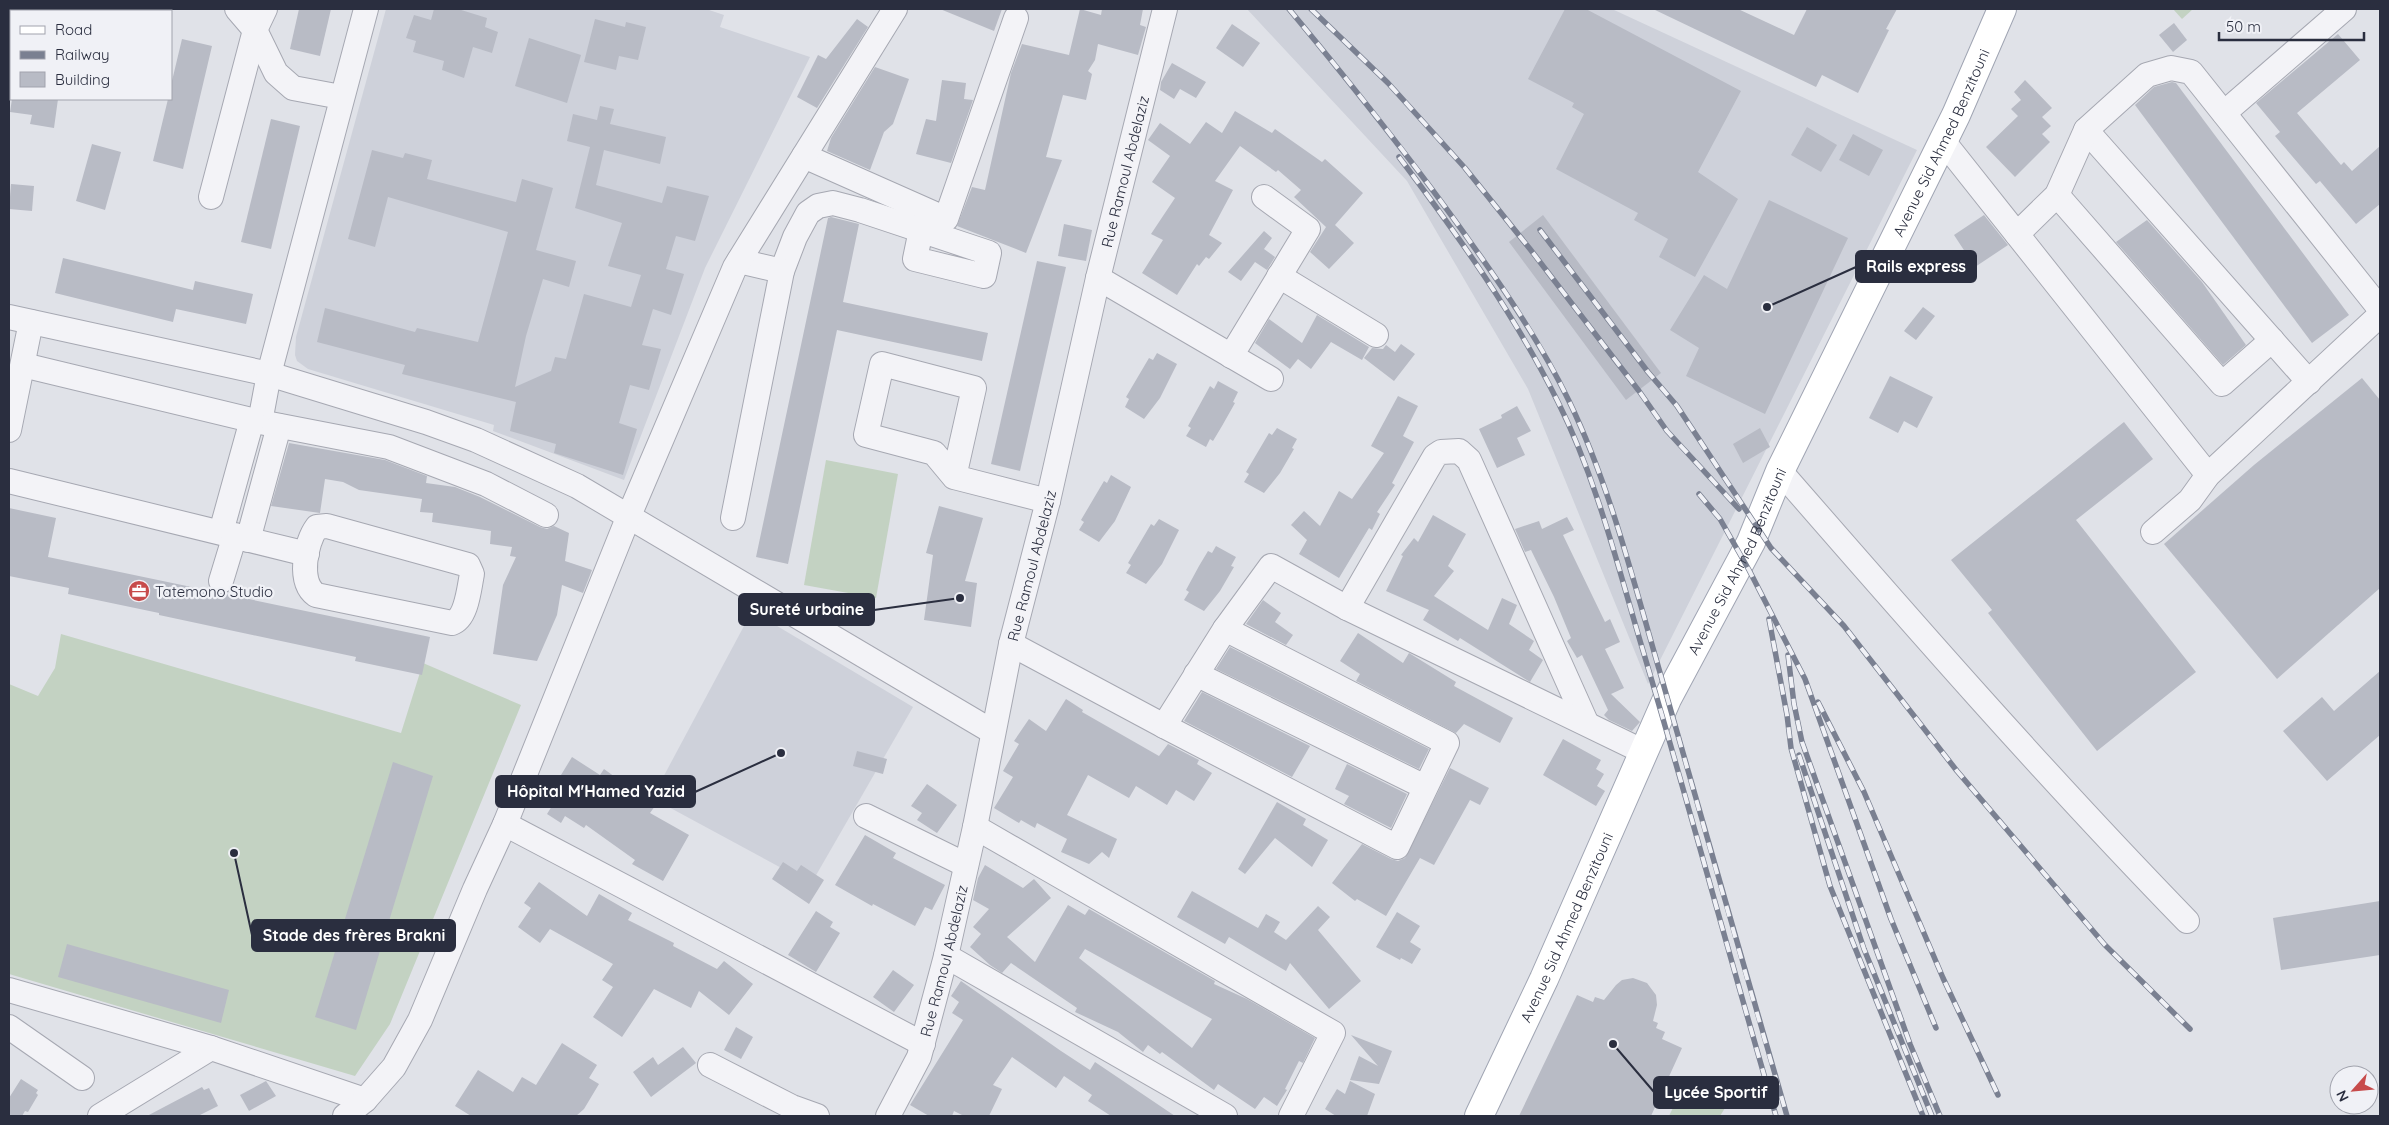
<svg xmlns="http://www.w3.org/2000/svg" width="2389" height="1125" font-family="Quicksand,sans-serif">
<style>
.built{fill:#ced1da}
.garden{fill:#c3d2c2}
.building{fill:#b8bbc5;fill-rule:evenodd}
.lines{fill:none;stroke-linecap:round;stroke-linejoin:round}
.minor-casing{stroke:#a6a8b2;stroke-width:26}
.major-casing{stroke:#a0a5b3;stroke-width:30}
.minor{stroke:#f3f3f7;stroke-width:24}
.major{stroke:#fff;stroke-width:28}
.rail-casing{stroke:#7a8091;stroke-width:5.5}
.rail{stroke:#f0f1f6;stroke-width:4;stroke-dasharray:11;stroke-linecap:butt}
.labels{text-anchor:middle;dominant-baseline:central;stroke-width:4.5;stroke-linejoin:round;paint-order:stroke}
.street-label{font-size:15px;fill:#2a2e3f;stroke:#f0f1f6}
.poi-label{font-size:15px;fill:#2a2e3f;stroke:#f0f1f6;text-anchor:start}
.leader{fill:none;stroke:#2a2e3f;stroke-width:2}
.callout-dot{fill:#2a2e3f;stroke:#f0f1f6;stroke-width:2}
.callout{fill:#2a2e3f;stroke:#2a2e3f;stroke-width:2}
.callout-label{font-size:16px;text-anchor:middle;font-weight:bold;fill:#fff}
</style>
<rect width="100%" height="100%" fill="#e0e2e8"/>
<g class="built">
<polygon points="386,9 706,9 724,15 720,27 810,57 705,268 624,480 493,431 494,425 308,369 297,361 295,355 296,337"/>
<polygon points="1247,9 1612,9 1917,150 1648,684 1528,389 1407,181"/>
<polygon points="752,611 913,707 811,884 652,798"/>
</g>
<g class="garden">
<polygon points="2173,9 2193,9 2182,19"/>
<polygon points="826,460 898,474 876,598 804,585"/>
<polygon points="61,634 401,733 423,663 521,705 390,1024 355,1076 9,974 9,684 38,696 55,668"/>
<polygon points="1683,1087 1725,1108 1720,1116 1669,1116"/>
</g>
<g class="building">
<polygon points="299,9 331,9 320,56 290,49"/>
<polygon points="434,9 458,9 487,18 485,27 498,32 492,53 473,47 464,78 442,70 444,61 413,52 416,41 406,38 414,15 431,20"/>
<polygon points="940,9 1002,9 994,31"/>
<polygon points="1080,9 1101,15 1102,9 1143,9 1140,25 1146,27 1138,55 1098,44 1095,60 1088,71 1092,74 1086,100 1063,95 1046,157 1062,160 1026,253 957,226 972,187 985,190 1011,73 1022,44 1069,55"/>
<polygon points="1565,9 1586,9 1741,91 1698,172 1738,199 1695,277 1659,257 1668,239 1634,220 1638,213 1556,169 1584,114 1572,107 1574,103 1528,79"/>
<polygon points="1653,9 1738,9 1794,35 1807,9 1897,9 1886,29 1889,30 1858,93 1822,75 1816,87"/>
<polygon points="595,19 625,27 626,22 646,27 638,60 619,56 616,70 584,62"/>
<polygon points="857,19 868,27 817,108 797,97 818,55 826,59"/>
<polygon points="2174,23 2187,40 2173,52 2159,35"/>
<polygon points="1232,24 1260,43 1243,67 1216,48"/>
<polygon points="2338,34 2360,60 2297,113 2341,165 2344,162 2352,171 2380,146 2380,204 2356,224 2320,181 2316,184 2275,136 2280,132 2256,103"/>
<polygon points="529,38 581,55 567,103 515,86"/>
<polygon points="182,39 212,46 183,169 153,161 168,99 171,99 171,85"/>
<polygon points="1172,63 1206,82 1196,98 1180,89 1174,99 1160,90 1161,82"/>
<polygon points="875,67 909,79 893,124 884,132 870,170 827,151 831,138"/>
<polygon points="942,80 966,83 964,99 973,100 951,163 916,154 926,119 936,121"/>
<polygon points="2025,80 2052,108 2042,117 2051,126 2042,134 2050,142 2015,177 1986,147 2018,116 2011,109 2021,100 2014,92"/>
<polygon points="2172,82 2176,83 2349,315 2312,343 2135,105 2154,87"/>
<polygon points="12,99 58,99 54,128 30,124 32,115 10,112"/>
<polygon points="600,106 614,109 610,124 666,137 660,164 604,150 596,185 662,203 667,186 709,196 695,241 676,236 666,269 684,274 671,315 653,309 642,345 661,349 649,390 630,385 619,423 637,429 623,475 554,453 556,444 510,431 516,402 402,374 405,365 317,342 325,308 415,332 417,328 478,342 508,232 388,197 375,247 348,239 372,150 403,158 405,153 432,160 427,179 516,202 522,179 553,188 536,250 576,261 569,287 543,279 526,336 515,387 551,371 555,357 566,359 584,294 631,307 641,275 608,266 622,223 575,208 590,147 567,141 573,114 597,120"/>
<polygon points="1235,111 1272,133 1275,129 1322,162 1325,159 1363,193 1335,225 1354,243 1329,269 1310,252 1326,227 1294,197 1301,190 1278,170 1276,172 1240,146 1215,181 1233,190 1209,235 1222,243 1209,259 1206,257 1199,266 1197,264 1177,295 1142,273 1163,240 1151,234 1175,198 1152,182 1170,156 1148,140 1160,123 1190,144 1206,122 1222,133"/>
<polygon points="271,119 300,126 271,249 241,242"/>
<polygon points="1807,127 1837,145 1821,172 1791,155"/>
<polygon points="1853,134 1883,150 1869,176 1839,160"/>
<polygon points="92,144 121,152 105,210 76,201"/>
<polygon points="11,184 34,186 32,211 9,209"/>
<polygon points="1769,200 1848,238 1765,414 1686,376 1699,348 1670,330 1704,275 1727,289"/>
<polygon points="1543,215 1661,373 1626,400 1509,242"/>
<polygon points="1984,215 2008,245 1975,267 1954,235"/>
<polygon points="831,217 859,224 843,302 988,333 982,361 837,330 788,564 756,557 828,218"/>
<polygon points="2147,220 2202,282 2246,345 2223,365 2116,242"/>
<polygon points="1064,224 1092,230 1086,261 1058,256"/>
<polygon points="1264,231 1272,238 1264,249 1275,257 1267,270 1255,262 1241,281 1228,272"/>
<polygon points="63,258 193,290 195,281 253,294 246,324 176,309 173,322 55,293"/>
<polygon points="1037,261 1066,267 1020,471 991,464"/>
<polygon points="1923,307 1935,316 1916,340 1904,331"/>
<polygon points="1317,315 1369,347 1362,360 1331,342 1311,369 1298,359 1290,369 1255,343 1269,319 1302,343"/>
<polygon points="1401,344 1415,354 1394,381 1364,358 1372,348 1383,349 1386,345 1395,352"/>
<polygon points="1157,353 1177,364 1160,398 1144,419 1125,407 1129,399 1126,397 1149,358 1153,360"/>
<polygon points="1890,376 1933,397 1917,428 1904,421 1898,433 1869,418"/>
<polygon points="2362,378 2380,400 2380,588 2277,679 2164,544 2254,465"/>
<polygon points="1218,381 1238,392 1233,402 1235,403 1222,426 1213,441 1210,439 1206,447 1186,436 1191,428 1188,426 1210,386 1214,389"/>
<polygon points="1398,396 1418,406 1403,436 1414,442 1392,483 1395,485 1377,512 1380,514 1372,530 1369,528 1339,578 1299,554 1307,540 1291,525 1304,511 1320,526 1339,491 1352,499 1384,453 1371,446"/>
<polygon points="1517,406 1531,431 1517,438 1525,455 1497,468 1479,429 1502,418 1501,415"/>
<polygon points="2124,422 2153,459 2076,520 2196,672 2097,751 1988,613 1992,610 1951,560"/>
<polygon points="1277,428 1297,439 1292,448 1294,449 1280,473 1264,493 1244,482 1249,474 1246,472 1269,433 1272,435"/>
<polygon points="1760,428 1770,447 1743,463 1733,444"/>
<polygon points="289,443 385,460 427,476 426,483 455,487 480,497 540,527 547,529 554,526 569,533 565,561 592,570 583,593 562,585 557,615 537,661 493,654 503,585 516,557 510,556 512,547 490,544 491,531 432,522 433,513 420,512 422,499 359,490 343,482 325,479 320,513 271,506"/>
<polygon points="1111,475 1131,487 1115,521 1099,542 1079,530 1084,522 1081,520 1104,481 1107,483"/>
<polygon points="939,506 983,518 965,581 977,583 971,627 924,620 933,555 926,553"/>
<polygon points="9,508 56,518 48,557 430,637 422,675 355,661 356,657 159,615 159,613 68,594 69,588 9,576"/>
<polygon points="1433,515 1466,534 1448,566 1454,571 1434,596 1488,630 1502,598 1517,605 1509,624 1534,641 1529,650 1543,660 1530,682 1460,638 1458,641 1423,620 1429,610 1386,591 1403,556 1401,555 1414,538 1418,542"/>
<polygon points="1567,517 1574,530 1563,535 1605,622 1610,619 1620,642 1605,649 1624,688 1611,694 1640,722 1632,731 1609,720 1604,715 1608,710 1582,655 1577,658 1567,641 1571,638 1554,597 1531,550 1525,552 1515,529 1539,521 1542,529"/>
<polygon points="1159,519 1179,530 1162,564 1146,584 1126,573 1131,565 1128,563 1151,524 1154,526"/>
<polygon points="1216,546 1236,557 1231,566 1234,567 1220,591 1204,611 1184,600 1189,592 1186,590 1199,566 1208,551 1212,553"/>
<polygon points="1263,600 1281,613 1275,622 1293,635 1286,645 1246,624"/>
<polygon points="1358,633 1403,663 1409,653 1456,682 1454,686 1513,718 1500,743 1464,724 1456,733 1356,681 1360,674 1340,661"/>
<polygon points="1230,647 1429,749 1419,769 1216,669"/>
<polygon points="2380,671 2380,735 2327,781 2283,731 2322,697 2334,711"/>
<polygon points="1202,692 1310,746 1292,777 1184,721"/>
<polygon points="1066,699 1083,710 1082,712 1159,756 1168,744 1199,760 1197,764 1212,773 1194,801 1176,790 1167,805 1136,786 1129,798 1088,775 1067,815 1117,839 1109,858 1102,852 1089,864 1061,852 1067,839 1037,823 1035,828 1021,820 1019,823 994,808 1013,777 1003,771 1019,744 1014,741 1029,719 1046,731"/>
<polygon points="1563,739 1601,760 1596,769 1604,774 1597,786 1605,791 1596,806 1543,775"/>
<polygon points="857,751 887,759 883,774 853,766"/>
<polygon points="572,757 600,775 604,769 655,806 650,813 689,835 663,881 632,864 635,860 586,825 584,828 565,816 561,823 547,814 568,780 561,775"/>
<polygon points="393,762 433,776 356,1030 315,1017"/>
<polygon points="1347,764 1407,794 1391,828 1344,804 1349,796 1335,789"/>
<polygon points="1450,768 1489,788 1480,805 1470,800 1434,865 1420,858 1386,916 1357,899 1355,901 1332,883 1362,844 1391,859 1398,861 1405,858"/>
<polygon points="927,784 957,805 937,833 917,820 922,813 911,806"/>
<polygon points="1277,802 1306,819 1303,825 1328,840 1312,867 1275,838 1245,874 1238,869"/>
<polygon points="865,835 896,853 893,858 945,885 932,910 925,907 915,926 873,904 872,906 835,885"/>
<polygon points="783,862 797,871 801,865 824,880 809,904 772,879"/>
<path d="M985 865 1023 888 1034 879 1051 898 1007 937 1035 962 1068 905 1085 915 1089 909 1215 981 1214 984 1247 999 1315 1038 1303 1063 1299 1061 1285 1089 1287 1090 1277 1106 1264 1097 1255 1109 1218 1084 1214 1090 1162 1052 1160 1054 1148 1045 1143 1052 1118 1032 1075 1012 1077 1008 1011 963 1002 973 990 965 970 947 981 934 973 927 989 909 973 900 978 878ZM1085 949 1212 1019 1192 1048 1079 958Z"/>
<polygon points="539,882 587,916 599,894 632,913 628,920 674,943 673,946 717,969 724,961 753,984 729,1015 699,991 691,1008 654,989 622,1037 593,1017 613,987 602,980 613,964 550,929 540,943 518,927 531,908 524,903"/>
<polygon points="1192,891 1258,928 1266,914 1280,922 1274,932 1286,940 1318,906 1330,917 1318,930 1361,981 1329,1009 1290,963 1286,971 1229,937 1225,944 1177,917"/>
<polygon points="2380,901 2380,955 2281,970 2273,918"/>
<polygon points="816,911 833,922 830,927 840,933 816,972 788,955"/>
<polygon points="1397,912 1420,926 1410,942 1421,949 1412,964 1401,958 1400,960 1376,947"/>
<polygon points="67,944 229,990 221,1023 58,977"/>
<polygon points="893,970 914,985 894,1012 873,997"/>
<polygon points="1633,978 1647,983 1656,995 1657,1005 1653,1021 1658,1023 1656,1028 1665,1032 1662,1039 1682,1048 1651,1116 1519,1116 1577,995 1593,1002 1595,997 1604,1000 1616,985 1622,980"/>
<polygon points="961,981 1061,1051 1090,1070 1095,1062 1175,1116 1111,1116 1088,1101 1092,1095 1064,1076 1056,1088 1012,1057 993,1085 1002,1089 989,1116 964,1116 954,1111 952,1116 929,1116 910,1105 963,1020 952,1013 959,1002 951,996"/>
<polygon points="736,1027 753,1037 741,1059 724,1050"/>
<polygon points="1351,1035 1392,1051 1379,1084 1350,1080 1359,1056 1378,1066"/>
<polygon points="562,1043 597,1065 589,1078 599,1084 584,1109 576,1116 471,1116 455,1106 478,1070 513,1092 522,1077 536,1085"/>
<polygon points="683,1047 696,1063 651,1097 633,1072 653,1057 658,1065"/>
<polygon points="21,1079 38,1090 36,1093 38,1095 28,1112 25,1111 22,1116 9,1116 9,1098"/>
<polygon points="266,1081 276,1096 249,1111 240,1095"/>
<polygon points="1350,1081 1375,1094 1367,1116 1336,1116 1325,1109 1337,1089 1345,1094"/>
<polygon points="202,1087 204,1090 209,1088 218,1106 198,1116 147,1116"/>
</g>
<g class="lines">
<g class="minor-casing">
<g id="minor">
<polyline points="237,9 255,30 276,73 293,88 341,97"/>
<polyline points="2224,113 2344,9"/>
<polyline points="2086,130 2309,382"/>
<polyline points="1943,141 2208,475"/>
<polyline points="804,156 946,219 1016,18"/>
<polyline points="2057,195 2222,384 2272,340"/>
<polyline points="211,197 255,30 265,9"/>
<polyline points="2017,234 2057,195 2086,130 2147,75 2171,68 2191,72 2380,309"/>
<polyline points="739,261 782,271 795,237 808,213 818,206 833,203 860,210 989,253 984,276 915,259 921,230"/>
<polyline points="1279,276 1376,335"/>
<polyline points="1098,278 1271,379"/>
<polyline points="9,317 269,374 426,422 476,440 577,486 993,732"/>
<polyline points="1231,356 1308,229 1264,197"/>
<polyline points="23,365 260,422 389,447 486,484 546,515"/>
<polyline points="260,422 269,374 366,9"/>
<polyline points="9,430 31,322"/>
<path d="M1780 471C1913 624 2046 776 2187 921"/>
<polyline points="954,477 974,388 882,364 866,435 934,453 954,477 1048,501"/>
<polyline points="9,481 307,554"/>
<polyline points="733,518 782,271"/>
<path d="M327 526 468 565 472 574C469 588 467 618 452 623L316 595C298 582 305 543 317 527Z"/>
<polyline points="221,532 252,420"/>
<polyline points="2153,532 2190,500 2208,475 2380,315"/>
<polyline points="248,540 279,426"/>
<polyline points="221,581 235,535"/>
<polyline points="1347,608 1435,456 1441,452 1459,451 1469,460 1586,722"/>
<polyline points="1011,644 1164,726 1397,847 1447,743 1225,629"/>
<polyline points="1196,674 1425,787"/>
<polyline points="1164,726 1225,629 1271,566 1347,608 1644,752"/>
<polyline points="866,816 966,865"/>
<polyline points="505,824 923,1044"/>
<polyline points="975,827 1333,1033 1291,1116"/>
<polyline points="946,956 1225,1116"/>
<polyline points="9,990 211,1048 100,1116"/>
<polyline points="9,1027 82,1078"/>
<polyline points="211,1048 365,1100"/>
<polyline points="710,1065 792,1107 817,1116"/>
<polyline points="345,1116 365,1100 394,1067 420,1020 475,889 505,824 628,518 735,267 895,9"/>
<path id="s1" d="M888 1116 919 1057 946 956 975 827 1011 644 1048 501 1098 278 1165 9"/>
</g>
</g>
<g class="major-casing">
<g id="major">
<path id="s2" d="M1479 1116 1544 979 1667 699 1751 542 1780 471 1956 115 2002 9"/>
</g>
</g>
<use href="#minor" class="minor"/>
<use href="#major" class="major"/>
<g class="rail-casing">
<g id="rail">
<path d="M1289 9C1352 85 1414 162 1471 243 1507 293 1542 345 1569 401 1611 488 1634 584 1661 676 1703 823 1744 970 1787 1116"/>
<polyline points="1311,9 1388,83 1465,168 1530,249 1639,391 1667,431 1739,509"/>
<path d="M1399 157C1457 234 1515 315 1558 402 1596 478 1617 563 1641 644 1688 801 1730 959 1776 1116"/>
<polyline points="1540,230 1648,372 1677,406 1771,548 1844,626 1957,771 2105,945 2190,1029"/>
<polyline points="1699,494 1720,519 1749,570 1805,679 1891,919 1936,1028"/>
<polyline points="1769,619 1787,715 1791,748 1830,886 1923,1116"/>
<polyline points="1788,655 1794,704 1802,742 1910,1044 1940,1116"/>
<polyline points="1818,702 1864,792 1943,978 1998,1095"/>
<polyline points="1799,755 1864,949 1932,1116"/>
</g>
</g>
<use href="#rail" class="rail"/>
</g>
<defs>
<g id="office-disc" transform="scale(1.125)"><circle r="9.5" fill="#c74b4b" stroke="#f0f1f6"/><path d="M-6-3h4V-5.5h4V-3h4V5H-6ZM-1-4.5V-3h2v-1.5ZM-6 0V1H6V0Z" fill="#fff"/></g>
</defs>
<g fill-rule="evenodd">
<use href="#office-disc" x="139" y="591"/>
</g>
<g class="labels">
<g class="street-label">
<text stroke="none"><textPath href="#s2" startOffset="1078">Avenue Sid Ahmed Benzitouni</textPath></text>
<text stroke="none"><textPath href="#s1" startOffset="976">Rue Ramoul Abdelaziz</textPath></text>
<text stroke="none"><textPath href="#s2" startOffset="612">Avenue Sid Ahmed Benzitouni</textPath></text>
<text stroke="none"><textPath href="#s1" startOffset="571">Rue Ramoul Abdelaziz</textPath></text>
<text stroke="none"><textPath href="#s2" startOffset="208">Avenue Sid Ahmed Benzitouni</textPath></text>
<text stroke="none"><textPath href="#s1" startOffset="166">Rue Ramoul Abdelaziz</textPath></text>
</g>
<g class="poi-label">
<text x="155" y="591">Tatemono Studio</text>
</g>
</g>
<path class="leader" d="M1767 307L1856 267M960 598L874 610M781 753L695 792M234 853L252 935M1613 1044L1654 1092"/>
<g class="callout-dot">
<circle cx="1767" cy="307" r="5"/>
<circle cx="960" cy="598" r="5"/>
<circle cx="781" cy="753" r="5"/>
<circle cx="234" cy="853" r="5"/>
<circle cx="1613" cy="1044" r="5"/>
</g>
<g class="callout">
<rect x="1856" y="251" width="120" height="31" rx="5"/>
<rect x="739" y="594" width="135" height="31" rx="5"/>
<rect x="496" y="776" width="199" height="31" rx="5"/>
<rect x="252" y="920" width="203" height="31" rx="5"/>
<rect x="1654" y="1077" width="124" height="31" rx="5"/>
</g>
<g class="callout-label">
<text x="1916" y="272">Rails express</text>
<text x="807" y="615">Sureté urbaine</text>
<text x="596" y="797">Hôpital M'Hamed Yazid</text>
<text x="354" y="941">Stade des frères Brakni</text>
<text x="1716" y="1098">Lycée Sportif</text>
</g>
<rect width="2389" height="1125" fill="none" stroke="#2a2e3f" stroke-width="20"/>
<rect x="10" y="10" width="162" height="90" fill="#f0f1f6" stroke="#a1a3ad"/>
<rect x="20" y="26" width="25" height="8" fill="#ffffff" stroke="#a1a3ad"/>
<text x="55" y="35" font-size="15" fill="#2a2e3f">Road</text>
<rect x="20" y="51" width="25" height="8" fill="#7a8091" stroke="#a1a3ad"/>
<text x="55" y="60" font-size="15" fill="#2a2e3f">Railway</text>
<rect x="20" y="72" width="25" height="15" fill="#b8bbc5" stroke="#a1a3ad"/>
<text x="55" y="85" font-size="15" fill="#2a2e3f">Building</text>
<g transform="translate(2354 1090) rotate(243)"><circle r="24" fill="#f0f1f6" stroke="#a1a3ad"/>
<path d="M0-4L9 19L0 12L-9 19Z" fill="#c74b4b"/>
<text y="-8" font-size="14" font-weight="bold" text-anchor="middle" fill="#2a2e3f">N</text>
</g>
<path d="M2219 32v8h145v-8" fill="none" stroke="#2a2e3f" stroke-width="2.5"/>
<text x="2226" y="32" font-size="15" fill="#2a2e3f" stroke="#f0f1f6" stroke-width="4" paint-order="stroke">50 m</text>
</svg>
